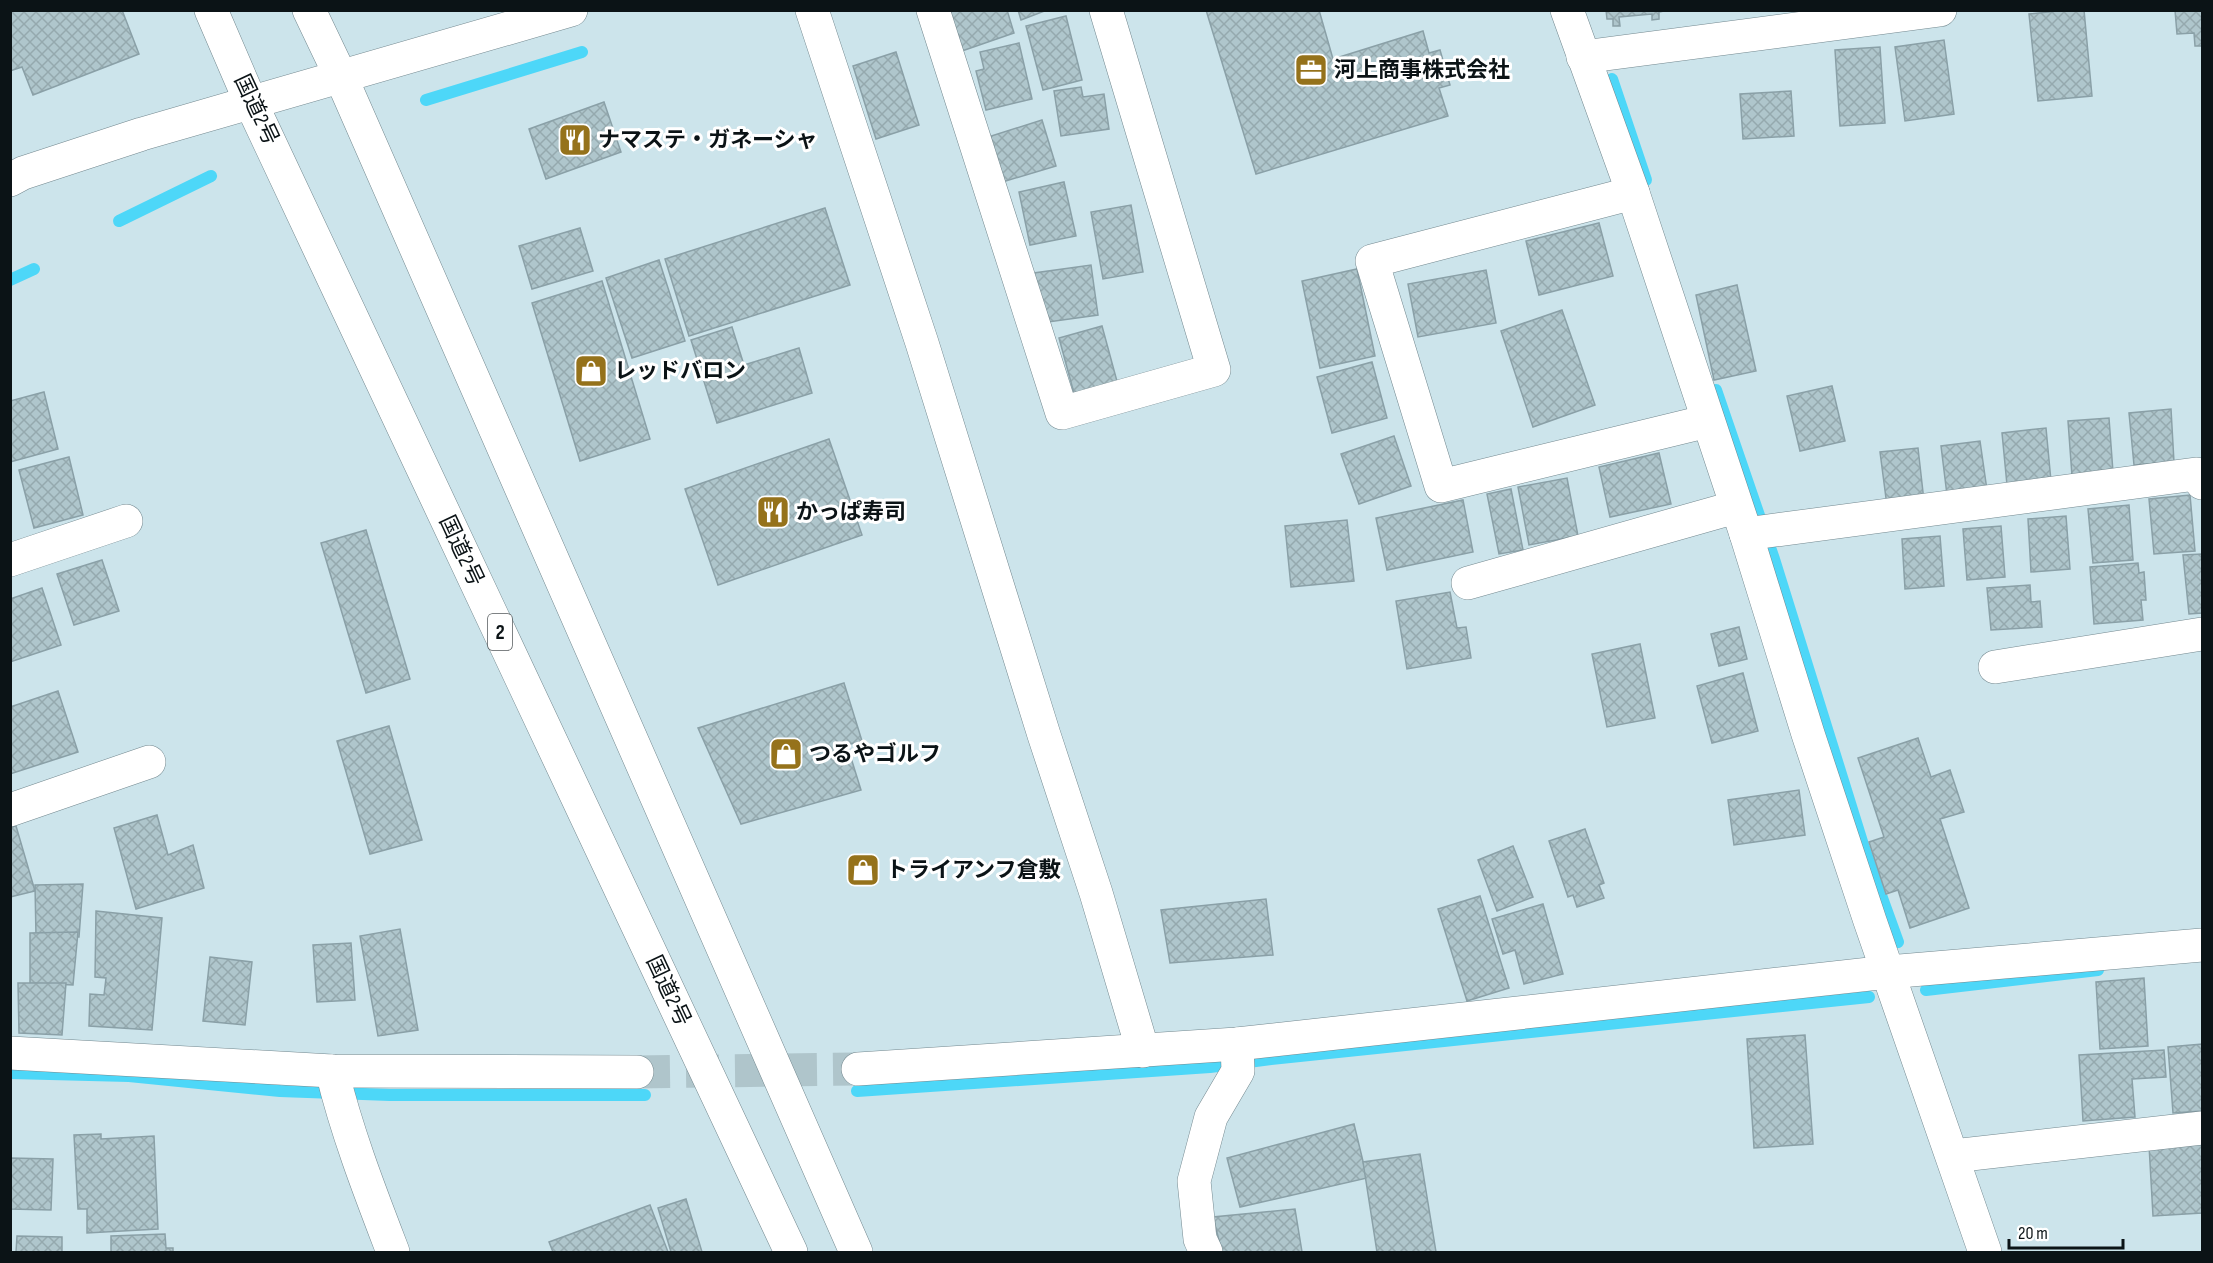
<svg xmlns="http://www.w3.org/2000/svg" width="2213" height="1263" font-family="'Sofia Sans Condensed','Noto Sans JP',sans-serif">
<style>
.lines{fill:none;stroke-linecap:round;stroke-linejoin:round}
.stream{stroke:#4dd7f8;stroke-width:12}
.building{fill:url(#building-cross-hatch);stroke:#8aa0a7;stroke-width:1.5}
.minor-tunnel{stroke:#afc5cb;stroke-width:33;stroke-dasharray:33 16;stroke-linecap:butt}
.minor-casing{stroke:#73888f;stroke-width:34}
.trunk-casing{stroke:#73888f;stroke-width:34}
.minor{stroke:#fff;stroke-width:33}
.trunk{stroke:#fff;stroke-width:33}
.labels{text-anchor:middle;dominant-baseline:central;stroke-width:6;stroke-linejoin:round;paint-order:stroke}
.shield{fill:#fff;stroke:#545a5c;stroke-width:1.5}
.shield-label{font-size:21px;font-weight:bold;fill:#0b1316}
.poi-label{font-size:22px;font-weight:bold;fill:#0b1316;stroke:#fff;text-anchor:start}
.street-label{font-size:22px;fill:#0b1316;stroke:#fff}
</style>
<defs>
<pattern id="building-cross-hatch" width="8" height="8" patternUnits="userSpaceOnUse" patternTransform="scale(1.5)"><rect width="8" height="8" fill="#afc6cc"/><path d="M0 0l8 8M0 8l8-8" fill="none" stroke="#95a9ae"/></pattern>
</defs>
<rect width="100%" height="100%" fill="#cce4eb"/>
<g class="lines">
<g class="stream">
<polyline points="1612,79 1646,180"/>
<polyline points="426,100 582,52"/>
<polyline points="119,221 211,176"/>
<polyline points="10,280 34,269"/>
<polyline points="1716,390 1774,559 1864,848 1898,942"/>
<polyline points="1926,990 2098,970"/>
<polyline points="10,1073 129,1076 280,1091 390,1095 645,1095"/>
<polyline points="857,1091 1210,1067 1271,1059 1869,997"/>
</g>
</g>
<g class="building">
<polygon points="10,10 122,10 139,54 33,95 22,67 10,71"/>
<polygon points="955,10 1007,10 1014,33 959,52 946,14"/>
<polygon points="1018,10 1047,10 1021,20"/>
<polygon points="1206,10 1319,10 1333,59 1423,31 1429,53 1440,50 1450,85 1439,88 1448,116 1256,174"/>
<polygon points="1606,10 1669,10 1659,12 1659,19 1652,20 1652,14 1619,17 1620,26 1613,26 1613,19 1607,19"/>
<polygon points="2066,10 2084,10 2092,96 2038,101 2029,14"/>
<polygon points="2175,10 2202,10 2202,46 2195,46 2194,33 2177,34"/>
<polygon points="1066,16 1082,80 1043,90 1026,26"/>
<polygon points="1944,40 1954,114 1905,121 1895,47"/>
<polygon points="1019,43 1032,99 986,110 976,71 984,69 980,52"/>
<polygon points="1880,47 1885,123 1840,126 1835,50"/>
<polygon points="896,52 919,125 876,139 853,66"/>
<polygon points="1081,87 1083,97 1104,94 1109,129 1061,136 1054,91"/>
<polygon points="1791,91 1794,136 1743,139 1740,94"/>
<polygon points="604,102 621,152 546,179 529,129"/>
<polygon points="1042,120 1056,166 999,183 985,138"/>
<polygon points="1064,182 1076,236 1030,245 1019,192"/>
<polygon points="1131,205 1143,272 1103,279 1091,212"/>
<polygon points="825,208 850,285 689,336 665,259"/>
<polygon points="1599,223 1613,276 1539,295 1526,241"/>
<polygon points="580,228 593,271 532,289 519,246"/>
<polygon points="659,260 685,341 632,358 606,278"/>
<polygon points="1091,265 1098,315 1041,323 1034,273"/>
<polygon points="1357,269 1375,356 1320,368 1302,281"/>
<polygon points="1486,270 1496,323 1418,337 1408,284"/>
<polygon points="602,281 650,439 580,461 532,303"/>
<polygon points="1737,285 1756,371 1714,380 1696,295"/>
<polygon points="1562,310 1595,405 1533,427 1501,331"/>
<polygon points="1102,326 1118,385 1075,397 1059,338"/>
<polygon points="732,327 744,365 799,348 812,393 717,423 691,340"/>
<polygon points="1372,362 1387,418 1332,433 1317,377"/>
<polygon points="1832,386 1845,441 1800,451 1787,396"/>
<polygon points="44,392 58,449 10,462 10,401"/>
<polygon points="2171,409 2174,462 2134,465 2129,413"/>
<polygon points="2109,418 2113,472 2072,476 2068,421"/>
<polygon points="2046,428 2051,481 2007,485 2002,433"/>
<polygon points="1394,436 1411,486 1359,504 1341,454"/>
<polygon points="829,439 862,535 718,585 685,489"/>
<polygon points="1980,441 1987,490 1947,495 1941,446"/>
<polygon points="1918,448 1924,501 1887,506 1880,452"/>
<polygon points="1659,453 1671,504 1610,517 1599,467"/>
<polygon points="69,457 83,515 34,528 19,470"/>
<polygon points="1567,478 1578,536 1529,545 1518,487"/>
<polygon points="1511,489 1523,550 1499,554 1487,494"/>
<polygon points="2190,495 2195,551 2154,554 2149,499"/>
<polygon points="1463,500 1473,552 1387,570 1376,518"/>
<polygon points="2129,505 2133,560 2093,563 2088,509"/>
<polygon points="2066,516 2070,569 2031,572 2028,519"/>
<polygon points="1347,520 1354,581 1291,587 1285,526"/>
<polygon points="2001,526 2005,577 1967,580 1963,529"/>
<polygon points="366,530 410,679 366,693 321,543"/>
<polygon points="1940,536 1944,586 1905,589 1902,539"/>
<polygon points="2202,554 2202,613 2189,614 2183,555"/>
<polygon points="102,560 119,611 74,625 57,574"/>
<polygon points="2138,563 2139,573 2144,572 2146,600 2141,600 2143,620 2094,624 2090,567"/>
<polygon points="2030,585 2031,602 2040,601 2042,627 1991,630 1987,588"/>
<polygon points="42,588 61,645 10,662 10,599"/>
<polygon points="1450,592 1457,628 1466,627 1471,658 1407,669 1396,601"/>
<polygon points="1739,627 1747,659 1719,666 1711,634"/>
<polygon points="1640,644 1655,718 1607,727 1592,654"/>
<polygon points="1743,673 1758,731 1712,743 1697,686"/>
<polygon points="844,683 862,741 847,745 861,790 741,824 698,728"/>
<polygon points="58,691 78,752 10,774 10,707"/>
<polygon points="389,726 422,840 370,854 337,741"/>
<polygon points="1918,738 1931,777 1950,770 1964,812 1940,819 1969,908 1910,928 1898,890 1886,894 1869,842 1884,837 1858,758"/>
<polygon points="1799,790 1805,835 1734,845 1728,800"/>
<polygon points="157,815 168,855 193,845 204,888 136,909 114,828"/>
<polygon points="16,826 35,891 10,897 10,827"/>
<polygon points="1585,829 1604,883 1599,885 1604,898 1577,907 1573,895 1568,897 1549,841"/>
<polygon points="1513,846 1533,897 1497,911 1478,860"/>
<polygon points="83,884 79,937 36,936 35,885"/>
<polygon points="1480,896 1509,988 1467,1001 1438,909"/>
<polygon points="1266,899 1273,955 1170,963 1161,910"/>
<polygon points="1543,904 1563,974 1524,984 1515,950 1503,954 1492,919"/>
<polygon points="96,911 162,918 152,1030 89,1026 90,994 104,995 106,978 95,977"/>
<polygon points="400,929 418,1030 378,1036 360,936"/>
<polygon points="78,932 73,985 30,983 30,933"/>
<polygon points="351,943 355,1000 317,1002 313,945"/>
<polygon points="210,957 252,962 245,1025 203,1021"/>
<polygon points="2144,978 2148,1046 2100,1049 2096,982"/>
<polygon points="18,983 66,983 62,1035 19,1033"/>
<polygon points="1805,1035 1813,1144 1754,1148 1747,1039"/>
<polygon points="2202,1044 2202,1111 2173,1113 2168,1047"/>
<polygon points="2164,1050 2166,1077 2132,1079 2135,1117 2083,1121 2079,1055"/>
<polygon points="1354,1124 1367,1178 1240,1207 1227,1158"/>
<polygon points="101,1134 101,1139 154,1136 158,1229 87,1233 87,1209 78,1209 74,1135"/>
<polygon points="2202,1142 2202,1213 2153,1216 2149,1145"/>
<polygon points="1420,1154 1436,1252 1377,1252 1363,1162"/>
<polygon points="10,1158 53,1159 51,1210 10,1209"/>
<polygon points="686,1199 702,1252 671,1252 658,1208"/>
<polygon points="650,1205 668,1252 553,1252 549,1242"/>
<polygon points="1295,1209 1302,1252 1222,1252 1213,1217"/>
<polygon points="165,1234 166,1248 173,1248 173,1252 111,1252 111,1236"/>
<polygon points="17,1236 62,1237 62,1252 16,1252"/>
</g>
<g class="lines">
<polyline class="minor-tunnel" points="637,1072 858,1069"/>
<g class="minor-casing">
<g id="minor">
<polyline points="812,10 922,343 1044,735 1096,893 1143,1051"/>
<polyline points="933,10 1062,413 1214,370 1106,10"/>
<polyline points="1567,10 1633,193 1746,534 1808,734 1870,921 1985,1252"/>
<polyline points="1583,57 1940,10"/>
<polyline points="10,180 23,173 142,134 571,10"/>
<polyline points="1633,193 1372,261 1441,486 1708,421"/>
<polyline points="1746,534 2196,474 2202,483"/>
<polyline points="10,560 126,521"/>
<polyline points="1468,583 1736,507"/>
<polyline points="1995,667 2202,634"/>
<polyline points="10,810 149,762"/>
<polyline points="10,1053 332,1071 637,1072"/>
<polyline points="858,1069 1237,1044 1888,972 2202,945"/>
<path d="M332 1071C347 1133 370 1192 393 1252"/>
<polyline points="1953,1156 2202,1128"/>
<polyline points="1206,1252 1200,1239 1194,1181 1211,1117 1238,1071 1237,1044"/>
</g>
</g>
<g class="trunk-casing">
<g id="trunk">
<polyline points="211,10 251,103 791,1252"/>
<polyline points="309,10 341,77 856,1252"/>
</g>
</g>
<use href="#minor" class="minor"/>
<use href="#trunk" class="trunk"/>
</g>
<defs>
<g id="office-square" transform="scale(1.725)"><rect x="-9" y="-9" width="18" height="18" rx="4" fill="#95721b" stroke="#fff"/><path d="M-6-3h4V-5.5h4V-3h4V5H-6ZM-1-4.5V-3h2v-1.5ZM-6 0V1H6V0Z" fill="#fff"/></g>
<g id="restaurant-square" transform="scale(1.725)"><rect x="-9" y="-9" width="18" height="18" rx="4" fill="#95721b" stroke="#fff"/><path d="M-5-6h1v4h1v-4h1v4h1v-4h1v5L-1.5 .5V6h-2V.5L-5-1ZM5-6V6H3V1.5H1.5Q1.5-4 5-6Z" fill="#fff"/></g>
<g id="shop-square" transform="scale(1.725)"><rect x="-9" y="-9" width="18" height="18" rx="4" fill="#95721b" stroke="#fff"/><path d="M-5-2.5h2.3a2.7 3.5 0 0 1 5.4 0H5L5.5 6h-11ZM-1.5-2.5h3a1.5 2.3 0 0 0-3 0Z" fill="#fff"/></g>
</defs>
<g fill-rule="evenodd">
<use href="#office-square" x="1311" y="70"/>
<use href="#restaurant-square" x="575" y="140"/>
<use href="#shop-square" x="591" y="371"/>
<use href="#restaurant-square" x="773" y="512"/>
<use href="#shop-square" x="786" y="754"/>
<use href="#shop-square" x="863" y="870"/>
</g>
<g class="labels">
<rect class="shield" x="488" y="614" width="24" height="36" rx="4.5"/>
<g class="shield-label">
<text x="500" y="632">2</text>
</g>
<g class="poi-label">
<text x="1334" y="70">河上商事株式会社</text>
<text x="598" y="140">ナマステ・ガネーシャ</text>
<text x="614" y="371">レッドバロン</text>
<text x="796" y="512">かっぱ寿司</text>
<text x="809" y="754">つるやゴルフ</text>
<text x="886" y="870">トライアンフ倉敷</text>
</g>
<g class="street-label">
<text transform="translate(256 110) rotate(65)">国道2号</text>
<text transform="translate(461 551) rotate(65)">国道2号</text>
<text transform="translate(668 991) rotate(65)">国道2号</text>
</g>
</g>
<rect width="2213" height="1263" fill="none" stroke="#0b1316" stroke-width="24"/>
<path d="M2009 1239v9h114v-9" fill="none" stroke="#0b1316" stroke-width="3"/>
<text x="2018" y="1239" font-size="18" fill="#0b1316" stroke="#ffffff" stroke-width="4.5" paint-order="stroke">20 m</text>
</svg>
